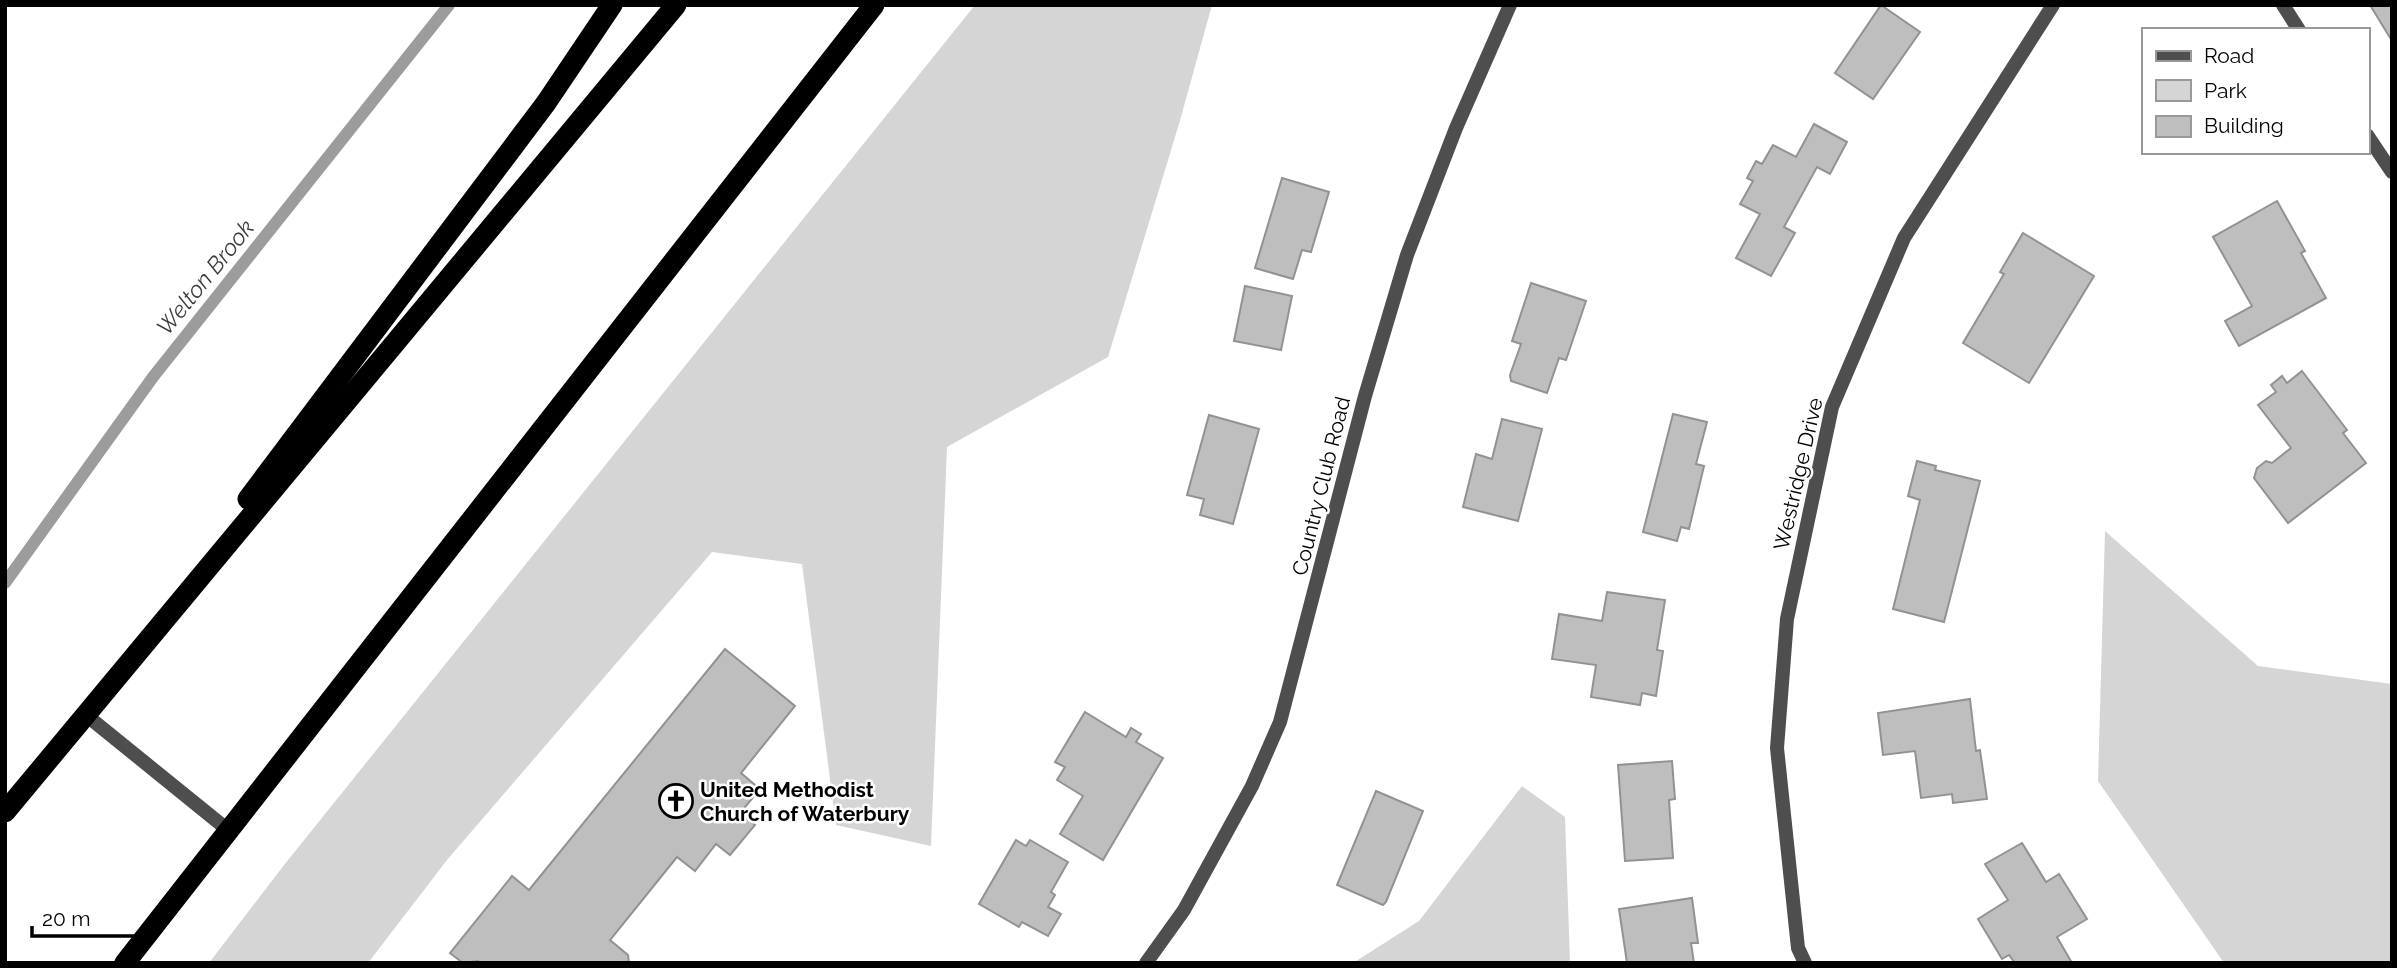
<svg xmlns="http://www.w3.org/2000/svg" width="2397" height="968" font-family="Raleway,sans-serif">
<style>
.green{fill:#d5d5d5}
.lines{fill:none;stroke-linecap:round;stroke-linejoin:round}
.stream{stroke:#9c9c9c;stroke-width:12}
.building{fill:#bebebe;stroke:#929292;stroke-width:2}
.service{stroke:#4e4e4e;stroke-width:14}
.minor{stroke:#4e4e4e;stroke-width:14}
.tertiary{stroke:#4e4e4e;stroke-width:14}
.motorway{stroke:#000;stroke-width:21}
.labels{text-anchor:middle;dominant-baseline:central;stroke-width:5;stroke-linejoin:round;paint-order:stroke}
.street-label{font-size:21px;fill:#000;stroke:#fff}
.poi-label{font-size:21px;font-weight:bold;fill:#000;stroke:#fff;text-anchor:start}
.water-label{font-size:23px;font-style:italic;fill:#3d3d3d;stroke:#fff}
</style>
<rect width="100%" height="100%" fill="#fff"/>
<g class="green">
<polygon points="975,5 1212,5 1179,124 1108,357 947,447 931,846 836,825 802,564 712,552 447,860 368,963 209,963 284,865"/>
<polygon points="2105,531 2258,666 2392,684 2392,963 2224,963 2098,781"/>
<polygon points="1522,786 1565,817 1570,963 1353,963 1419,921"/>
</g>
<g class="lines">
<polyline class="stream" points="5,583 153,377 449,5"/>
</g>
<g class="building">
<polygon points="1881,5 1920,32 1873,99 1835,73"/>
<polygon points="2370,5 2392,5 2392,41"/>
<polygon points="1814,124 1847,142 1830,174 1817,167 1784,227 1795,233 1771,276 1736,258 1760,214 1740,204 1753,181 1747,178 1756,161 1762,164 1773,145 1796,157"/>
<polygon points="1282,178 1329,192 1311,252 1302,250 1293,279 1255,268"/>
<polygon points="2277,201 2305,251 2301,253 2326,298 2239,346 2225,321 2252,306 2213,237"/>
<polygon points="2023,233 2094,276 2029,383 1963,343 2004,274 2000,272"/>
<polygon points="1531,283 1586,301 1566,360 1559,358 1547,393 1511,381 1510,375 1521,344 1512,341"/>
<polygon points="1245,286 1292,296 1281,350 1234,341"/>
<polygon points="2302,371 2347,430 2343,433 2366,463 2288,523 2254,478 2257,468 2266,461 2272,463 2291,448 2258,405 2276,392 2271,385 2282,376 2287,383"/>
<polygon points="1673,414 1707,422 1696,464 1704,466 1689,529 1681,527 1677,541 1643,532"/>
<polygon points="1209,415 1259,429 1233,524 1200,515 1204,499 1187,495"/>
<polygon points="1502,419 1542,429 1518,521 1463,507 1476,454 1492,459"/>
<polygon points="1917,461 1936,466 1935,470 1980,481 1944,622 1893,609 1920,500 1908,496"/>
<polygon points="1607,592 1665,600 1657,650 1663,651 1656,696 1642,693 1640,705 1591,697 1596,665 1552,659 1559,614 1602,621"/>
<polygon points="725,649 795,706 741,773 760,789 740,813 755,825 730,855 716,844 695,871 677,857 610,940 628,955 629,963 480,963 478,961 463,963 450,953 512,876 529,890"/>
<polygon points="1970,699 1976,751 1980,750 1987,799 1953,803 1952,794 1921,798 1915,751 1883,755 1878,713"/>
<polygon points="1085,712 1126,737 1131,728 1141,734 1136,742 1163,758 1103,860 1060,834 1083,796 1057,780 1065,767 1055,762"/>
<polygon points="1672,761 1675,799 1669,800 1673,858 1625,861 1618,765"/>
<polygon points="1376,791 1423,811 1386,902 1383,905 1337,885"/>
<polygon points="1016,840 1026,846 1030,840 1068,862 1051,892 1055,895 1048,907 1061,914 1048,936 1022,922 1019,927 979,904"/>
<polygon points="2022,843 2046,882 2059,874 2087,919 2057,937 2072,963 2015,963 2009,955 2002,959 1978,919 2008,900 1985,864"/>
<polygon points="1692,898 1698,943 1691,943 1694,963 1627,963 1619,909"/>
</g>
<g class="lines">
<polyline class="service" points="86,715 228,830"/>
<g class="minor">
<polyline points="2283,5 2299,30"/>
<polyline points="2367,135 2392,172"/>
<polyline points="1805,963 1798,948 1777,748 1787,619 1832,407 1904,238 2053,5"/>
</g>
<polyline class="tertiary" points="1146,963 1184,910 1252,786 1280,722 1365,396 1407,255 1456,128 1510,5"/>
<g class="motorway">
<polyline points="248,499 546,103 612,5"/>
<polyline points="5,812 676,5"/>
<polyline points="125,963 874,5"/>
</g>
</g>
<defs>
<g id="church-ring" transform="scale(1.75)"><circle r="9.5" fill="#fff" stroke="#000" stroke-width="1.5"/><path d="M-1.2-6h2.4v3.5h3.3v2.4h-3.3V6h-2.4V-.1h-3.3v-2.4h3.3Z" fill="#000"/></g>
</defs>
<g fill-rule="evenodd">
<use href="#church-ring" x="676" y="801"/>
</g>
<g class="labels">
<g class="street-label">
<text transform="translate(1798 474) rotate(-77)">Westridge Drive</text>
<text transform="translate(1321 486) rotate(-76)">Country Club Road</text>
</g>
<g class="poi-label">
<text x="700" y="789">United Methodist<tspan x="700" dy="24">Church of Waterbury</tspan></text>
</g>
<g class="water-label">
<text transform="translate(205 277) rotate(-51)">Welton Brook</text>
</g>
</g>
<rect width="2397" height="968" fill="none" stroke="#000000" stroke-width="14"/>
<rect x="2142" y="28" width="228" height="126" fill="#ffffff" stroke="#999999" stroke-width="2"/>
<rect x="2156" y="51" width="35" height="10" fill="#4e4e4e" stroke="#999999" stroke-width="2"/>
<text x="2204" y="63" font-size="21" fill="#000000">Road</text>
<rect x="2156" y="80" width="35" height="21" fill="#d5d5d5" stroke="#999999" stroke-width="2"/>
<text x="2204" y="98" font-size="21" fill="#000000">Park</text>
<rect x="2156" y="116" width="35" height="21" fill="#bebebe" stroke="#999999" stroke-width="2"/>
<text x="2204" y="133" font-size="21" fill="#000000">Building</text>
<path d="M32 926v10h116v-10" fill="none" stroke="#000000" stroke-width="3.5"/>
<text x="42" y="926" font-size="21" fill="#000000" stroke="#ffffff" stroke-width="5" paint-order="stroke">20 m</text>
</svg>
